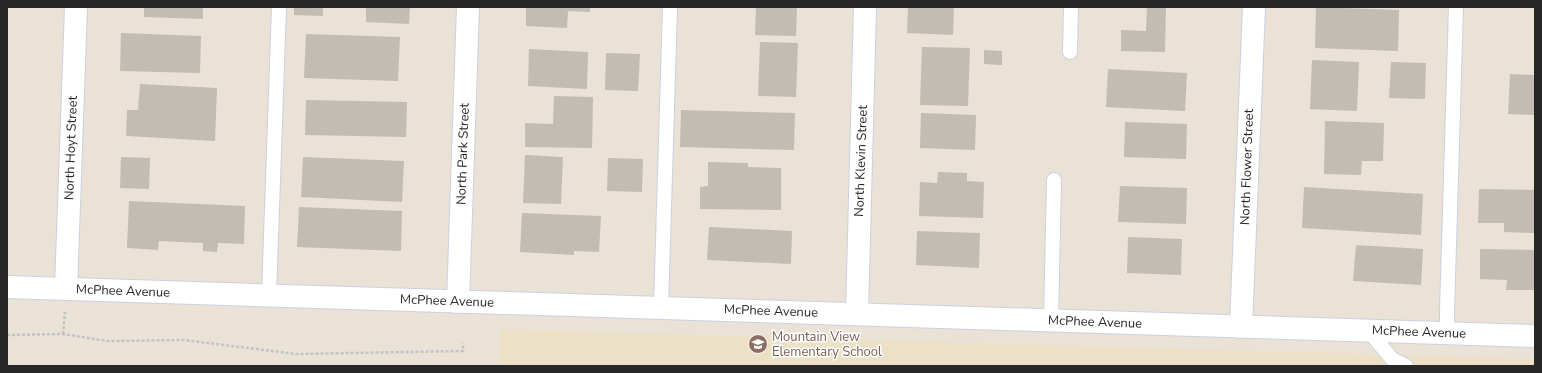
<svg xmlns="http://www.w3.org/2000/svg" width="1542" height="373" font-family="'Nunito Sans',sans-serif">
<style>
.education{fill:#ece1c6}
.building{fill:#c2bcb5}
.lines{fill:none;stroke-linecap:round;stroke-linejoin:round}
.lane-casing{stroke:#cdd0e0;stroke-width:16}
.street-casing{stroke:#cdd0e0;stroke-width:24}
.path{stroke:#c3c3c3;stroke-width:2.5;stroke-dasharray:3 2;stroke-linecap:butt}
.lane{stroke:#fff;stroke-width:14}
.street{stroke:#fff;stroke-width:22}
.labels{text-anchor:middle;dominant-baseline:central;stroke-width:3;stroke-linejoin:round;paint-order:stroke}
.street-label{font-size:13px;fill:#272727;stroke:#fff}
.education-label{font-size:13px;fill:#785e54;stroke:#fff;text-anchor:start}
</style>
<rect width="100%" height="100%" fill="#eae2d7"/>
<polygon class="education" points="500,329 1535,359 1535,366 498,366"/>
<g class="building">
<polygon points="144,7 203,7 203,19 144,17"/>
<polygon points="294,7 323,7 323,16 294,15"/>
<polygon points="366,7 410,7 409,24 366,22"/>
<polygon points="526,7 590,7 590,12 568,11 567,28 526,26"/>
<polygon points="756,7 797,7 796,36 755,35"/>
<polygon points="908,7 954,7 953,35 907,33"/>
<polygon points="1147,7 1166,7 1165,52 1121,51 1121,30 1146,31"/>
<polygon points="1316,7 1399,10 1398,51 1315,48"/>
<polygon points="121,33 201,36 200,73 120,71"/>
<polygon points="306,34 400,37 398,81 304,78"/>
<polygon points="760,42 798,43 796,97 758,96"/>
<polygon points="922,47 970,48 968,106 920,105"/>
<polygon points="529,49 588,52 587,89 528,86"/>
<polygon points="984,50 1002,51 1002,65 984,64"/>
<polygon points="606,53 640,54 638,91 605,90"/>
<polygon points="1312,60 1359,62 1357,111 1310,109"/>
<polygon points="1391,62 1426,63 1425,99 1389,98"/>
<polygon points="1108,69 1187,73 1185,111 1106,107"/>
<polygon points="1510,74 1535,75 1535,115 1508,114"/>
<polygon points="140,84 217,88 215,141 126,136 127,110 138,110"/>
<polygon points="554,96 593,97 592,148 525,147 525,123 553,124"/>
<polygon points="306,100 407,102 406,137 305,135"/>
<polygon points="681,110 795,113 794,150 680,147"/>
<polygon points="921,113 976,115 975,150 920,148"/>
<polygon points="1325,121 1384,123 1383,161 1362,161 1361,175 1324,174"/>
<polygon points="1125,122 1187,124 1186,159 1124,157"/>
<polygon points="525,155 563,157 561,204 523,203"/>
<polygon points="121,157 150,158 149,189 120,188"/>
<polygon points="303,157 404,161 402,202 301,197"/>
<polygon points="608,158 643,159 642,192 607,191"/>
<polygon points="708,162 748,163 748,167 781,168 781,210 700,209 700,187 708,186"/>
<polygon points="938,172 967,173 967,181 984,182 983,218 919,216 920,182 937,183"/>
<polygon points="1120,186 1187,188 1186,224 1118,222"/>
<polygon points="1304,187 1423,194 1421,235 1302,228"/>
<polygon points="1479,189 1535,190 1535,233 1504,232 1504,223 1478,223"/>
<polygon points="129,201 245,206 244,244 218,243 217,252 203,251 203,243 159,241 158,250 127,248"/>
<polygon points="299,207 402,211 401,251 297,247"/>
<polygon points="522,213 601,216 599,252 574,251 574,255 520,252"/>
<polygon points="709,227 792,231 791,264 707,260"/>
<polygon points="917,231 980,233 979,268 916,265"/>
<polygon points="1128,237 1182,239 1181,275 1127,273"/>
<polygon points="1356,245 1423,249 1421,285 1353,281"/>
<polygon points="1480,249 1535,250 1535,290 1506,290 1507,280 1480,279"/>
</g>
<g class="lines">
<g class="lane-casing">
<g id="lane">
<polyline points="1070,52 1071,7"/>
<polyline points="269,295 279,7"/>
<polyline points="661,308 670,7"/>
<polyline points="1051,321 1054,180"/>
<polyline points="1368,330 1392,359 1406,366"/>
<polyline points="1447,333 1447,312 1456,7"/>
</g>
</g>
<g class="street-casing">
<g id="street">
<polyline points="7,287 1535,336"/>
<polyline points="66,289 76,7"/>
<polyline points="458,302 468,7"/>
<polyline points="857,314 865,7"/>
<polyline points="1241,327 1254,7"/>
</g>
</g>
<g class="path">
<polyline points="63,334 65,312"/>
<polyline points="7,335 63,334 108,341 184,340 296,354 463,351 463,343"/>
</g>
<use href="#lane" class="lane"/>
<use href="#street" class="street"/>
</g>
<defs>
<g id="school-disc" transform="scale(1)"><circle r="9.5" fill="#8d6e63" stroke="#fff"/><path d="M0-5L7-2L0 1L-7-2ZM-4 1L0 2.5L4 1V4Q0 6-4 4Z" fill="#fff"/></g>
</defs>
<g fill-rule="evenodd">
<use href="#school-disc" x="758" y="344"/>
</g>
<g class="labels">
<g class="street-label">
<text transform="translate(71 148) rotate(-88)">North Hoyt Street</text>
<text transform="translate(463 154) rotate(-88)">North Park Street</text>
<text transform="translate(861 161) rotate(-88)">North Klevin Street</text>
<text transform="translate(1247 167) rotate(-88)">North Flower Street</text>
<text transform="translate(123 291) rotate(2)">McPhee Avenue</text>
<text transform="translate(447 301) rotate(2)">McPhee Avenue</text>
<text transform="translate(771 311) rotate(2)">McPhee Avenue</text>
<text transform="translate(1095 322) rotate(2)">McPhee Avenue</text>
<text transform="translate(1419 332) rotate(2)">McPhee Avenue</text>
</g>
<g class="education-label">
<text x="772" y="337">Mountain View<tspan x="772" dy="15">Elementary School</tspan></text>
</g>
</g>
<rect width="1542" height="373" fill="none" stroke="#272727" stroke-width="16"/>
</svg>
